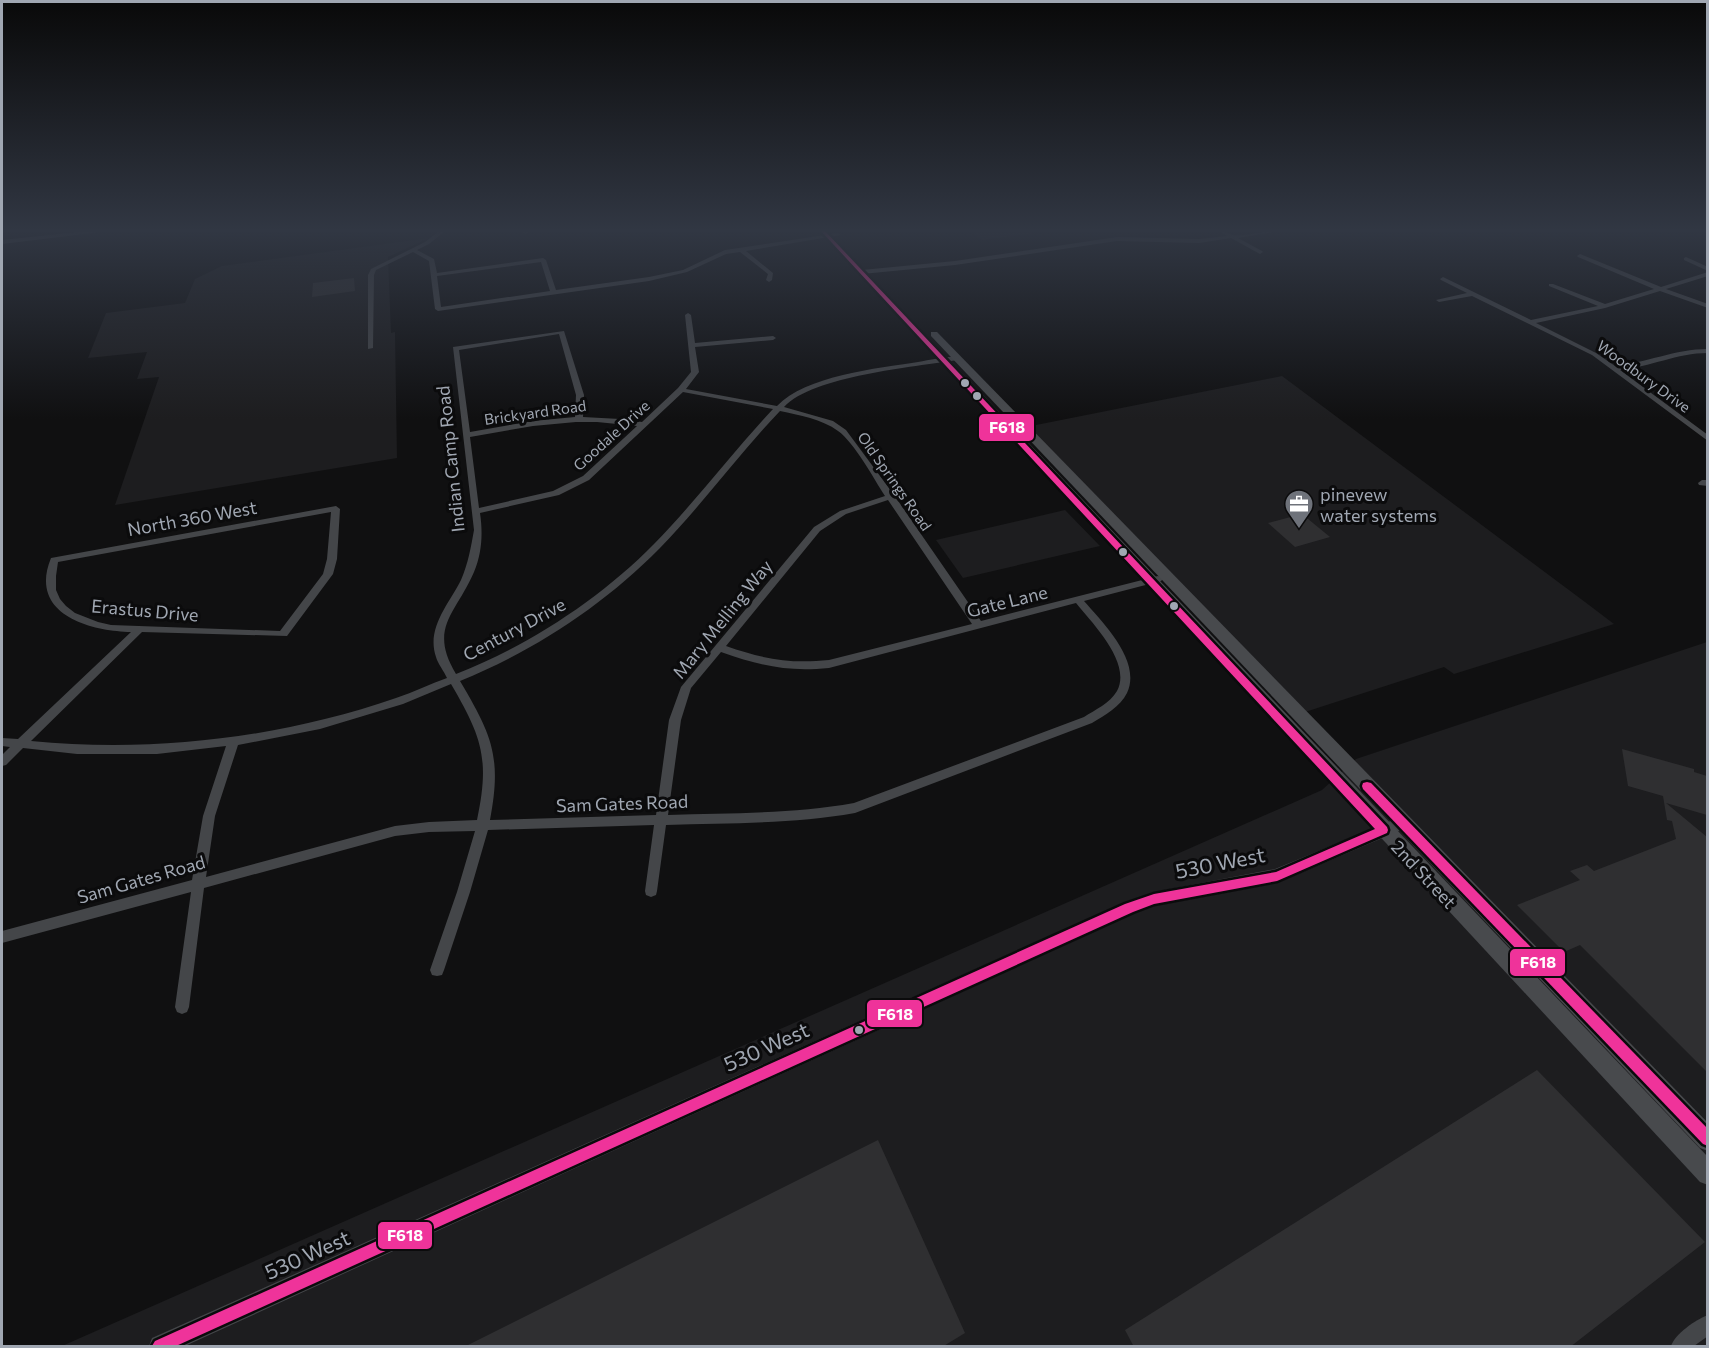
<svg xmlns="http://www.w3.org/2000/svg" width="1709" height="1348" font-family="Commissioner,sans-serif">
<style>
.built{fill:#1d1d1f}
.building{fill:#2f2f31}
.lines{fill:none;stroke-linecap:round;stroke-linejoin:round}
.minor{fill:#444649;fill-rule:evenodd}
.tertiary{fill:#444649;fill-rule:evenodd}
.secondary{fill:#484a4d;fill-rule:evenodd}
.bus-1-casing{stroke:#0b0b0c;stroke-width:5}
.bus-1{fill:#ef339a;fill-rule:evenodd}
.bus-dot{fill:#a0a7b2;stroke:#0b0b0c;stroke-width:2}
.labels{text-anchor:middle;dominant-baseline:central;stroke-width:6;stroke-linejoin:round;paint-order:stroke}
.far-street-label{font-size:15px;fill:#a0a7b2;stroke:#0b0b0c}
.street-label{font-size:18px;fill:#a0a7b2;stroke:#0b0b0c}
.poi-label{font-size:18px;fill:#a0a7b2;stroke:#0b0b0c;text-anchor:start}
.near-street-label{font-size:21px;fill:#a0a7b2;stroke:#0b0b0c}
.line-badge{stroke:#0b0b0c;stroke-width:2}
.badge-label{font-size:16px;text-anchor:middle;font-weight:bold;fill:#fff}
</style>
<rect width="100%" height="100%" fill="#101011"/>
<g class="built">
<polygon points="971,231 1050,231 982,240"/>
<polygon points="429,238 388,257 391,333 395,332 397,458 115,505 159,377 137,379 147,352 88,358 106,313 185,303 195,279 222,266"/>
<polygon points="1282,376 1585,602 1614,624 1454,674 1444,667 1302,713 1026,427"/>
<polygon points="1065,510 1100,546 963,578 936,540"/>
<polygon points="1707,642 1707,1346 62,1346 1322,790 1356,759"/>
</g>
<g class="building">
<polygon points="354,278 355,291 312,297 313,283"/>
<polygon points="1302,514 1330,537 1295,547 1268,523"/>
<polygon points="1622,749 1694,769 1694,772 1707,776 1707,815 1666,803 1707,837 1707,1072 1580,945 1564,952 1517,905 1580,880 1570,871 1587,865 1594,871 1676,839 1672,821 1667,820 1663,796 1628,786"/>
<polygon points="1537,1070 1705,1242 1570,1347 1134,1347 1125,1330"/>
<polygon points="878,1140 965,1333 942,1347 464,1347"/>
</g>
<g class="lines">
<g class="minor">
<path d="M439 231H445L429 244 417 250 434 259 437 273 543 258 546 260 556 290 649 277 683 270 725 250 838 233 841 235 746 251 773 273 772 280 769 282 766 280 768 274 740 252 726 254 687 272 649 281 438 311 435 309 429 261 413 252 376 270 374 275 373 348 368 349V275L371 269 425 242ZM541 262 550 291 441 307 437 276Z"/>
<polygon points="520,231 527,231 529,232 526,234"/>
<path d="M1220 231C1226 231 1228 234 1234 235 1245 237 1265 230 1279 231L1238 238 1262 251 1263 252 1260 254 1231 238 1199 243 1117 241 955 265 862 274 859 272 862 270 955 261 1117 237 1199 239 1227 236Z"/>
<path d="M1580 254 1661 287 1708 272V276L1666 289 1708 304V308L1660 291 1605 308 1536 323 1596 353 1615 366C1646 363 1675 349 1708 349V353C1677 353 1650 367 1620 370L1708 435V441L1592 355 1472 296 1439 302 1436 300 1467 293 1441 280 1440 279 1443 277 1531 320 1598 306 1549 286V284H1553L1605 304 1654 289 1578 257 1577 256Z"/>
<polygon points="1686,257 1708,267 1708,271 1684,260 1684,258"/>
<path d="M688 313 691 315 695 343 773 336 776 338 773 340 695 347 699 372 686 389 777 406C805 376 878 368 918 362 931 360 946 356 959 357L960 358 957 360C914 367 813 376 784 407L833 421 846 430 894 495 981 621 1158 576 1161 577 1163 579 1161 581 1084 601C1103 623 1142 661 1127 693 1120 707 1105 715 1092 723L855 813C793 824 729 823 666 825L657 891 656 895 651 897 646 895 645 891 654 825 488 830 470 892 444 970 442 975 437 976 432 975 430 970 457 892 475 831 429 832 395 836 204 888 189 1007 187 1012 182 1014 177 1012 175 1007 191 892 2 943V931L192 880 203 816 226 746 157 754H77L23 748 6 765 2 766V755L10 747 2 746V738L18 739 131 632C89 631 28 614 51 558L336 506 340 509 337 559 333 574 287 636 142 632 31 741C153 753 280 738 396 698 414 692 430 684 447 678 444 671 438 664 436 657 426 628 449 604 461 580 468 564 471 547 474 530L453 347 564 331 584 395 583 417 620 419 642 422 678 388 691 372 685 315ZM559 334 576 395 575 417 533 421 470 432 459 350ZM683 392 773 409C732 453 696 501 654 544 600 599 528 646 456 674 428 627 456 614 474 572 482 553 483 533 480 513L559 495 589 480ZM780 411C799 415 822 419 838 431 854 442 874 479 885 496L840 511 814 527 681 687 669 720 656 815 490 820C502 757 492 735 460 681 534 651 604 605 660 548 702 505 738 455 780 411ZM576 422H597L637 426 583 476 553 491 479 508 470 437 533 426ZM888 500 972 624 829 660C790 664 763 659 726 646L820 531 846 514ZM331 512 327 559 323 574 280 631 111 625 98 622 75 613 66 606 60 599 56 590V576L58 562ZM1076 603C1093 624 1132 663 1117 691 1110 703 1095 710 1084 717L854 803C793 814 730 813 668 815L681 720 691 688 721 652C761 666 787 672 829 668ZM451 684C482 737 490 759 477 820L429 822 395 826 206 877 215 816 238 745 320 729 403 704Z"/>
<polygon points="1702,480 1708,480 1708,486 1699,485 1698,483"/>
<path d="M1708 1315V1336L1694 1346H1671C1675 1334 1695 1320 1708 1315Z"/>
</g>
<polygon class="tertiary" points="1393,820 1399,821 1401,826 1399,831 1277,883 1154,906 1135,913 185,1346 149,1346 152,1338 1123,903 1154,892 1275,869"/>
<g class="secondary">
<polygon points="87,231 109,231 2,244 2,240"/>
<polygon points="819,231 827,231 1708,1157 1708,1185 1700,1182"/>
<polygon points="931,332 937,332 1708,1123 1708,1151 1700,1148 931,336"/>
</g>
<g class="bus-1-casing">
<g id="bus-1">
<polygon points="821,231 825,231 1387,827 1388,830 1387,833 1277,881 1154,904 1133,912 176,1346 152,1346 155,1341 1125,904 1154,894 1276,872 1375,829"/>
<polygon points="1367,782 1371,783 1708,1129 1708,1146 1703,1144 1363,789 1362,786 1363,783"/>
</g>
</g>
<use href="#bus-1" class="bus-1"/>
</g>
<linearGradient id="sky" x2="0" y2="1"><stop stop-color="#090909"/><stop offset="0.55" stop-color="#313743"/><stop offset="1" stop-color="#313743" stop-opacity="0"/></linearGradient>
<rect width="1709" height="419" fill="url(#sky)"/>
<defs>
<g id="office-pin" transform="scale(1.5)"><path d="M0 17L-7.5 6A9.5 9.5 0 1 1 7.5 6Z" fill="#6e727a" stroke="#0b0b0c"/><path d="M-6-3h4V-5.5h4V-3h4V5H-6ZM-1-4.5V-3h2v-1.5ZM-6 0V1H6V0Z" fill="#fff"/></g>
</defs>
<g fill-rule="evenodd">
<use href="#office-pin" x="1299" y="504"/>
</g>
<g class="bus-dot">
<circle cx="965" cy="383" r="5"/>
<circle cx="977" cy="396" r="5"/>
<circle cx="1123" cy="552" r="5"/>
<circle cx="1174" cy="606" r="5"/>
<circle cx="859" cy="1030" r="5"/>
</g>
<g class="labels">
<g class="far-street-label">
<text transform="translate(1644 376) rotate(36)">Woodbury Drive</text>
<text transform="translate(535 412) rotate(-8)">Brickyard Road</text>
<text transform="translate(611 435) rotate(-42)">Goodale Drive</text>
<text transform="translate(895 481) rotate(55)">Old Springs Road</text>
</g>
<g class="street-label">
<text transform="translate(450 459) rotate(-96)">Indian Camp Road</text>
<text transform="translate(192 518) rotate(-10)">North 360 West</text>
<text transform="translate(1007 601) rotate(-14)">Gate Lane</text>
<text transform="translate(145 610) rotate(5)">Erastus Drive</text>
<text transform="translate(722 619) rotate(-51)">Mary Melling Way</text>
<text transform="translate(514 629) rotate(-28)">Century Drive</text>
<text transform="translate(622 803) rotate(-2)">Sam Gates Road</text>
<text transform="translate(1424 874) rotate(47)">2nd Street</text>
<text transform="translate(141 879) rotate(-16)">Sam Gates Road</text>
</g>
<g class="poi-label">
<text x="1320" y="494">pinevew<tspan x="1320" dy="21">water systems</tspan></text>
</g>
<g class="near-street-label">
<text transform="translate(1220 862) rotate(-11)">530 West</text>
<text transform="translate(766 1046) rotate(-24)">530 West</text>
<text transform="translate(307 1254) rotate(-24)">530 West</text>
</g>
</g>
<g class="line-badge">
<rect x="978" y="413" width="57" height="29" rx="6" fill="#ef339a"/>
<rect x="1509" y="948" width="57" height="29" rx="6" fill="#ef339a"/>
<rect x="866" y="999" width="57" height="29" rx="6" fill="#ef339a"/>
<rect x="377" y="1221" width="56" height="29" rx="6" fill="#ef339a"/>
</g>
<g class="badge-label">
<text x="1007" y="433">F618</text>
<text x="1538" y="968">F618</text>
<text x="895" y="1020">F618</text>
<text x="405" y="1241">F618</text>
</g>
<rect width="1709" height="1348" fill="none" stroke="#a0a7b2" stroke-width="6"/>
</svg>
